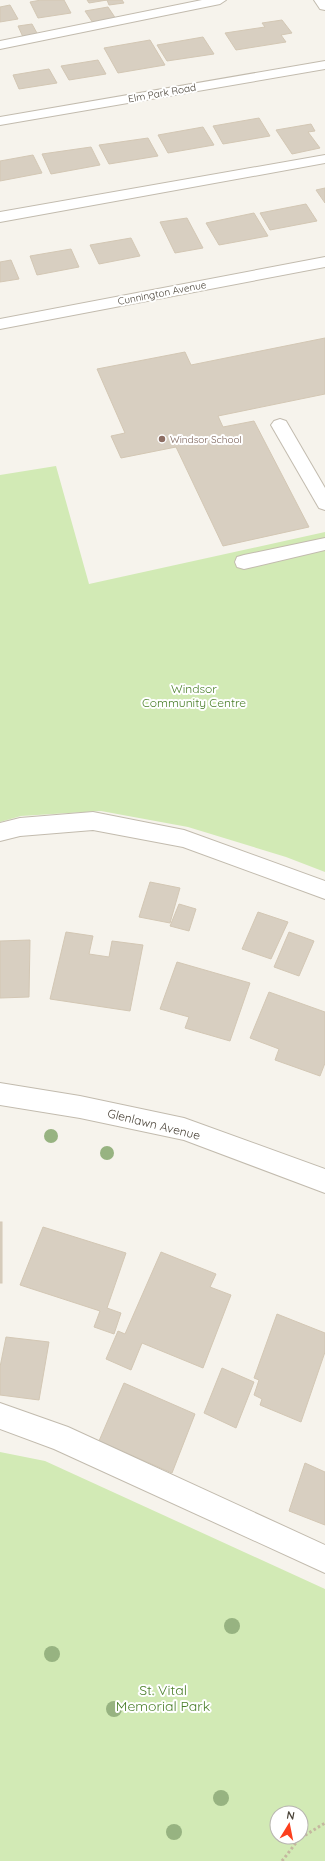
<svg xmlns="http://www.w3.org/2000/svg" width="325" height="1861" font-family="Quicksand,sans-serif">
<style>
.green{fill:#d2eab5;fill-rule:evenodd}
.building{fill:#d8cfc1;stroke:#d3c7b4}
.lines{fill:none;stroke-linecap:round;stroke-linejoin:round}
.minor-casing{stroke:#c2bbae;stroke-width:2}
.path{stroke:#c4b79f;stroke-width:3;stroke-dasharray:2.5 2.5;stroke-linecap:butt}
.minor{fill:#fff;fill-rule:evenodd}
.tree{fill:#97b381}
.education-dot{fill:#8d6e63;stroke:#fff;stroke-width:1.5}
.labels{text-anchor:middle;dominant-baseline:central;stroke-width:4;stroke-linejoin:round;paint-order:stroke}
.far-street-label{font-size:10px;fill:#4b4439;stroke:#fff}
.far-education-label{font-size:10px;fill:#785e54;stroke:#fff;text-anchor:start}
.park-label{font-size:12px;fill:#4a7f2a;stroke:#fff}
.street-label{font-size:12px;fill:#4b4439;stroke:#fff}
.near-park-label{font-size:14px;fill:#4a7f2a;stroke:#fff}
</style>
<rect width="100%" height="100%" fill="#f6f3ec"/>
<g class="green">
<polygon points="56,466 89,584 325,532 325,872 286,857 188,827 101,811 21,816 0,822 0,475"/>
<path d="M0 1452 45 1461 325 1589V1861H0ZM277 1813H301V1837H277Z"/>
</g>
<g class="building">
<polygon points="41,0 64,0 71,13 38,18 30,2"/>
<polygon points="87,0 122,0 124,3 109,5 107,0 89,3"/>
<polygon points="10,5 18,19 0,22 0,7"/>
<polygon points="108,7 116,19 93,23 85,11"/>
<polygon points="282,20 292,33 281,35 286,42 236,50 225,33 265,27 262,23"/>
<polygon points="32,24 38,35 23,37 18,26"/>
<polygon points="203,37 214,54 167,61 157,45"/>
<polygon points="150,40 165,65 118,73 104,48"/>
<polygon points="98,60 106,74 69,80 61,66"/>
<polygon points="49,69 57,83 19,89 13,75"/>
<polygon points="259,118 270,136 223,144 213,126"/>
<polygon points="311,124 315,131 308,132 320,148 292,154 276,130"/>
<polygon points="203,127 214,145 168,153 158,135"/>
<polygon points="148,138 158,156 109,164 99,145"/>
<polygon points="91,147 100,165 51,174 42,154"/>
<polygon points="33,155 42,173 0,181 0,161"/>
<polygon points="325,188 325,203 316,190"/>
<polygon points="306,204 317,221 270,230 260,213"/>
<polygon points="254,213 268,236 219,245 206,223"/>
<polygon points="187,218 203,248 175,253 160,222"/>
<polygon points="131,238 140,256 99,264 90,245"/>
<polygon points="71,249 79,267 37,275 30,256"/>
<polygon points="11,260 19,279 0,282 0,262"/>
<polygon points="325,338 325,394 218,416 223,427 254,421 309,527 223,546 176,447 121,458 111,436 125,433 97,369 185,352 191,365"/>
<polygon points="150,882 180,888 170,923 139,917"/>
<polygon points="179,904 196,909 189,931 170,926"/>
<polygon points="258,912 288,922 271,959 242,949"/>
<polygon points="66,932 93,936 89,954 109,957 112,941 143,945 130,1011 50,999"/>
<polygon points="289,932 314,941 299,976 274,967"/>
<polygon points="30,940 29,997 0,998 0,941"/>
<polygon points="177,962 250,983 230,1041 185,1028 189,1017 160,1009"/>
<polygon points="269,992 325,1012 325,1063 320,1076 275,1060 279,1049 250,1038"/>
<rect x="0" y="1222" width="2" height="61"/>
<polygon points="43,1227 126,1253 107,1308 121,1313 114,1334 94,1327 100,1311 20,1285"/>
<polygon points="161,1252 216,1274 210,1287 231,1295 203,1368 142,1343 131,1370 106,1359 118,1331 125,1334"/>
<polygon points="277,1314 325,1333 325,1352 301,1422 260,1405 262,1399 254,1395 259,1380 254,1378"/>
<polygon points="6,1337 49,1342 39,1400 0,1395 0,1367"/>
<polygon points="222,1368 254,1382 236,1428 204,1413"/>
<polygon points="124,1383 195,1414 172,1473 99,1441"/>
<polygon points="305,1463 325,1472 325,1525 289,1511"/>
</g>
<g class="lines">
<g class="minor-casing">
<g id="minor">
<polygon points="202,0 226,0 220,4 0,49 0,41"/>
<polygon points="314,0 325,0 325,10 320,9"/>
<polygon points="325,61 325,69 0,125 0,117"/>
<polygon points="325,155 325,163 0,222 0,212"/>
<polygon points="325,257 325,267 0,329 0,319"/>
<polygon points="280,419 286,421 325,488 325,510 319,508 271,425 274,421"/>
<polygon points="325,538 325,550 244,569 237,567 235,562 237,557 244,555"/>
<polygon points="93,812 184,830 325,881 325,899 183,847 93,830 20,836 0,841 0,823 20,818"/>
<polygon points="0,1083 80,1096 184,1118 325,1169 325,1193 184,1140 80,1118 0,1105"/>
<polygon points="0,1403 68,1427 325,1545 325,1573 54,1449 0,1429"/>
</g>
</g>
<polyline class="path" points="282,1861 299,1839 325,1823"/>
<use href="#minor" class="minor"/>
</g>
<g class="tree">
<circle cx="51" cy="1136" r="7"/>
<circle cx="107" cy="1153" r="7"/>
<circle cx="232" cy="1626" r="8"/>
<circle cx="52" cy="1654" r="8"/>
<circle cx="114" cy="1709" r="8"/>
<circle cx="221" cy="1798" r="8"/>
<circle cx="174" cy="1832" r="8"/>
</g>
<circle class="education-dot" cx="162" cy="439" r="4"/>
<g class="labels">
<g class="far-street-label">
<text transform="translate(162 93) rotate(-10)">Elm Park Road</text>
<text transform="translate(162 293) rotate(-11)">Cunnington Avenue</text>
</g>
<g class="far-education-label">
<text x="170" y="439">Windsor School</text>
</g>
<g class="park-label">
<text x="194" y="688">Windsor<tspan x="194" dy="14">Community Centre</tspan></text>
</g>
<g class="street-label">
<text transform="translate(154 1124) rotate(14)">Glenlawn Avenue</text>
</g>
<g class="near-park-label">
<text x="163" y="1690">St. Vital<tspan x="163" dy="16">Memorial Park</tspan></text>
</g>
</g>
<g transform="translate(289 1825) rotate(10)"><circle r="19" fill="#ffffff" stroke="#b7b4b0"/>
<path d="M0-3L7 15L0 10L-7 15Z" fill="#fc3f1d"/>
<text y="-6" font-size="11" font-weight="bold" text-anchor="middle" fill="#4b4439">N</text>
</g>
</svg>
